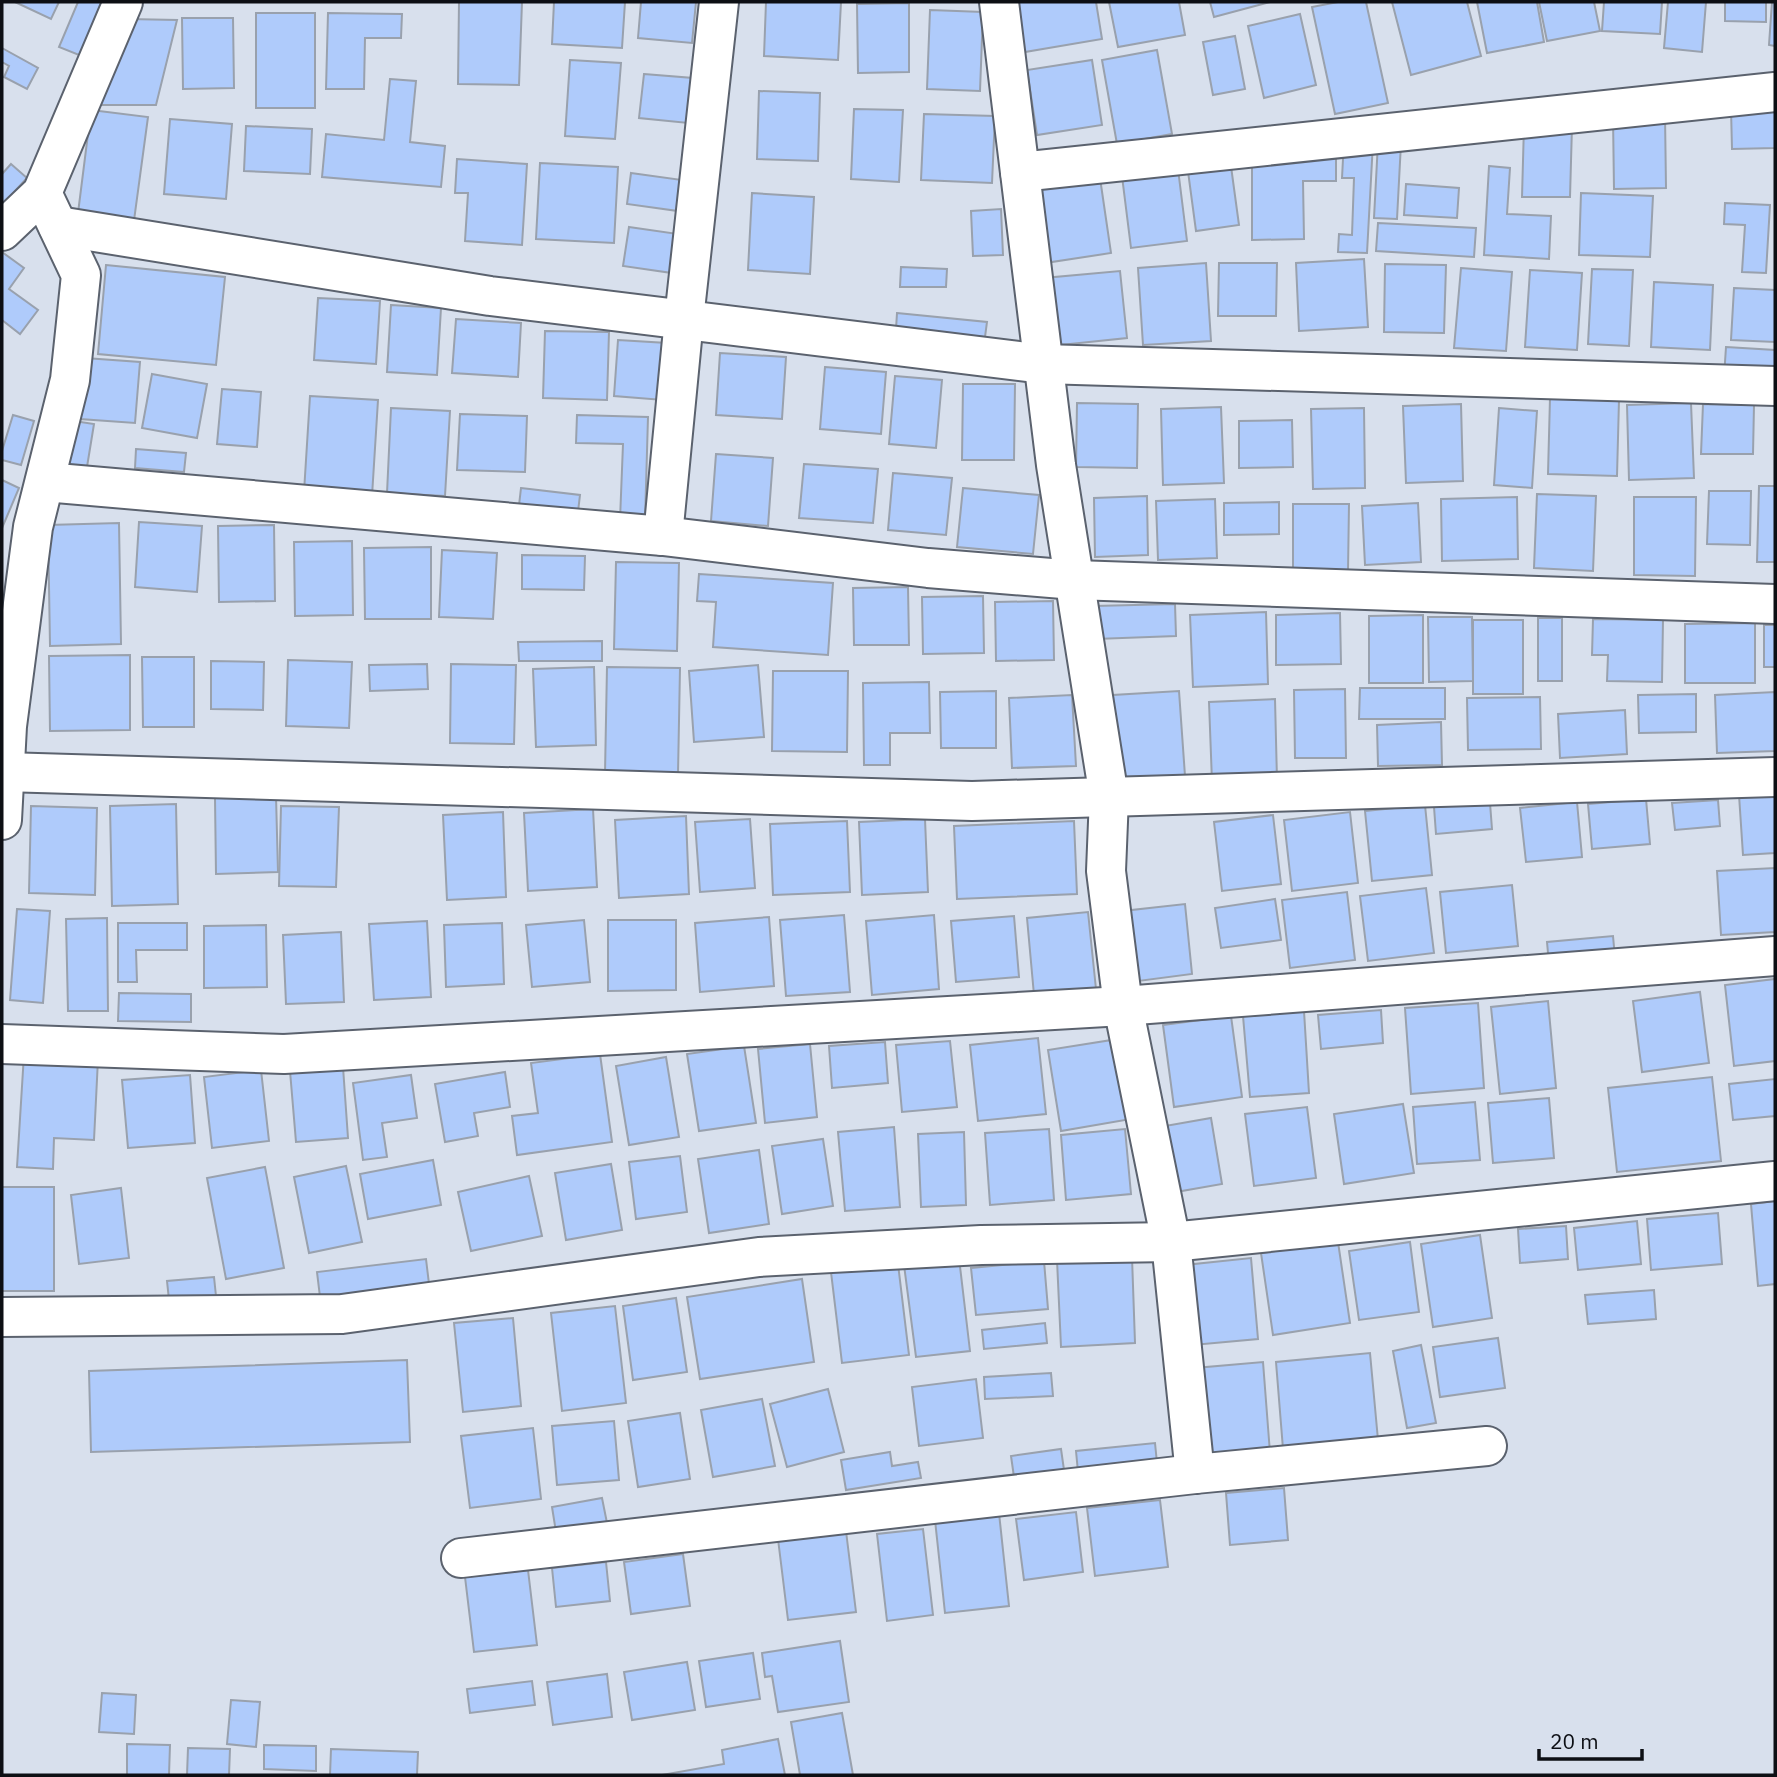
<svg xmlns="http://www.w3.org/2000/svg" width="1777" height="1777" font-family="'IBM Plex Sans',sans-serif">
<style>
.building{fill:#afcbfb;stroke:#99a1ad;stroke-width:2}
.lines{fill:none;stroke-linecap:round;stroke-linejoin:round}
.minor-casing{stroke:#5b626e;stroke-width:42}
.minor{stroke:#fff;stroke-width:38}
</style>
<rect width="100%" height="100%" fill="#d8e0ed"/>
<g class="building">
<polygon points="15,2 59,2 51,19"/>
<polygon points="78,2 106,2 84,57 59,47"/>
<polygon points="459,2 522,2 519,85 458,84"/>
<polygon points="554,2 625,2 622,48 552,44"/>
<polygon points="641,2 696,2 692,43 638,38"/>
<polygon points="766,2 841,2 838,60 764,56"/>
<polygon points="1010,2 1096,2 1102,39 1019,53"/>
<polygon points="1109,2 1179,2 1185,35 1118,47"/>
<polygon points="1210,2 1270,2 1214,17"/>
<polygon points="1338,2 1366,2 1388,103 1335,114 1312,7"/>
<polygon points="1392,2 1467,2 1481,56 1411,75"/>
<polygon points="1477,2 1537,2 1544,42 1487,53"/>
<polygon points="1539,2 1594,2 1600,31 1547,41"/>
<polygon points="1604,2 1662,2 1660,34 1602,31"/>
<polygon points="1668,2 1706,2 1702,52 1664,48"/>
<polygon points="1725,2 1766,2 1766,22 1725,21"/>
<polygon points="1772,2 1775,2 1775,46 1769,45"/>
<polygon points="909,3 909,72 858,73 857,4"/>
<polygon points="930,10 983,12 980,91 927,89"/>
<rect x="256" y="13" width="59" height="95"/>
<polygon points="328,13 402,14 401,38 365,38 364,89 326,89"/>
<polygon points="1300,14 1316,85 1264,98 1248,26"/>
<polygon points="182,18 233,18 234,88 183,89"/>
<polygon points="128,19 177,20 156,105 99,105"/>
<polygon points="1235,36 1245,89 1213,95 1203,42"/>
<polygon points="2,48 38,68 27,89 4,77 9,66 2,62"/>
<polygon points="1157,50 1172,134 1117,144 1102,60"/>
<polygon points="570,60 621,63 615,139 565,136"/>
<polygon points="1092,60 1102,125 1037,135 1027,70"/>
<polygon points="644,74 693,78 688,123 639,118"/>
<polygon points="390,79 416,81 410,142 445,146 441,187 322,177 326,134 384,140"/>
<polygon points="759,91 820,93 818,161 757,159"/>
<polygon points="1775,108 1775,148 1732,149 1731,109"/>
<polygon points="854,109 903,110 899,182 851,179"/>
<polygon points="91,110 148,117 133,228 77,221"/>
<polygon points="924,114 995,116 992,183 921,180"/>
<polygon points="1665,115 1666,188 1614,189 1613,117"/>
<polygon points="170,119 232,124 226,199 164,194"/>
<polygon points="1524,125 1572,126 1570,197 1522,197"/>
<polygon points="246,126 312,129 310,174 244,171"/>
<polygon points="1344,140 1373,142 1367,253 1338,252 1339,234 1352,235 1354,178 1342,178"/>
<polygon points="1378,142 1401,143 1397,219 1374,218"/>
<polygon points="1336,148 1336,181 1303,181 1304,239 1252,240 1252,149"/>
<polygon points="457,159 527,164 522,245 465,241 468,193 455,193"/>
<polygon points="1230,159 1239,225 1196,231 1187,164"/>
<polygon points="540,163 618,167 614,243 536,239"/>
<polygon points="11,164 27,178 2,205 2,174"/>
<polygon points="1489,166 1510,168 1507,214 1551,216 1549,259 1484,255"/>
<polygon points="1178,169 1187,241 1131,248 1122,176"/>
<polygon points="631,173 682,180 678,211 627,204"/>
<polygon points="1100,178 1111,253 1045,263 1034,187"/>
<polygon points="1406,184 1459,188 1457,218 1404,215"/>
<polygon points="752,193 814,197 810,274 748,270"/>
<polygon points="1581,193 1653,196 1650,257 1579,255"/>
<polygon points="1725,203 1770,205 1766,273 1742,272 1745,225 1724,224"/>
<polygon points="1001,209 1003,255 973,256 971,211"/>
<polygon points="1378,223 1476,228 1474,257 1376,251"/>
<polygon points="629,227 678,234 672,273 623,266"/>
<polygon points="2,252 24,268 9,289 38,310 20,334 2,320"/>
<polygon points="1364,259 1368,327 1299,331 1296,263"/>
<polygon points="1206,263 1211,341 1143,345 1138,268"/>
<polygon points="1219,263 1277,263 1276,316 1218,316"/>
<polygon points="1385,264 1446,265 1444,333 1384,332"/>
<polygon points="106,265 225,277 216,365 98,354"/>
<polygon points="901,267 947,269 946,287 900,287"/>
<polygon points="1461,268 1512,272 1506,351 1454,348"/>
<polygon points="1592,269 1633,270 1629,346 1588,344"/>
<polygon points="1530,270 1582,273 1577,350 1525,347"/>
<polygon points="1120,271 1127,338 1051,346 1044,278"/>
<polygon points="1654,282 1713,285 1710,350 1651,347"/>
<polygon points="1734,288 1775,290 1775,342 1731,340"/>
<polygon points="318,298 380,301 376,364 314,360"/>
<polygon points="391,305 441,308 437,375 387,372"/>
<polygon points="897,313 987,322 985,337 896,329"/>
<polygon points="456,319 521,323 518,377 452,373"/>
<polygon points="545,331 609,332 607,400 543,398"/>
<polygon points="618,340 667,343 663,400 614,396"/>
<polygon points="1726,347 1775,350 1775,380 1724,377"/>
<polygon points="720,353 786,357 782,419 716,415"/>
<polygon points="85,358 140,362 135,423 80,419"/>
<polygon points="825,367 886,372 881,434 820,429"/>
<polygon points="152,374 207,384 197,438 142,428"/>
<polygon points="895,376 942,380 936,448 889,444"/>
<polygon points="963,384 1015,384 1014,460 962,460"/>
<polygon points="222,389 261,392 257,447 217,444"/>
<polygon points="310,396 378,400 372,496 304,492"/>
<polygon points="1550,398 1619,400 1617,476 1548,474"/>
<polygon points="1077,403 1138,404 1137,468 1076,467"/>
<polygon points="1691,403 1694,478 1629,480 1627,405"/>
<polygon points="1461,404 1463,481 1406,483 1403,406"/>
<polygon points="1703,404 1754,405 1753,454 1701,454"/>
<polygon points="1221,407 1224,483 1163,485 1161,409"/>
<polygon points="391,408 450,411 445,496 387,493"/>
<polygon points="1364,408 1365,488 1313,489 1311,409"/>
<polygon points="1499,408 1537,411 1532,488 1494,485"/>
<polygon points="460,414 527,416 525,472 457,470"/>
<polygon points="13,415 34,421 21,465 2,460 2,451"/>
<polygon points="577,415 648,417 645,521 620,520 623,444 576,443"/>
<polygon points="1292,420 1293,467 1239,468 1239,421"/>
<polygon points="74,421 94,424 86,473 66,470"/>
<polygon points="136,449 186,453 184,472 135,468"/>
<polygon points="716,454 773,458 768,526 711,521"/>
<polygon points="804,464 878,469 873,523 799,518"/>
<polygon points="893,473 952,478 946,535 888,530"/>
<polygon points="2,480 19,488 2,528"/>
<polygon points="1759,486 1775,486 1775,562 1757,562"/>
<polygon points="521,488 580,495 577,520 518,514"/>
<polygon points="963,488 1039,495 1033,554 957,547"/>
<polygon points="1709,491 1751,491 1750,545 1707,544"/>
<polygon points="1537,494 1596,496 1593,571 1534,568"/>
<polygon points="1147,496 1148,555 1095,557 1094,498"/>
<polygon points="1517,497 1518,559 1442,561 1441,499"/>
<polygon points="1634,497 1696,497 1695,576 1634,575"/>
<polygon points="1215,499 1217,558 1158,560 1156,501"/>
<polygon points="1279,502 1279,534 1224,535 1224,503"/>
<polygon points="1418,503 1421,562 1365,565 1362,506"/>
<polygon points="1293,504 1349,504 1348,572 1293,572"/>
<polygon points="139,522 202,526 197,592 135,587"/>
<polygon points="119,523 121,644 50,646 48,525"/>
<polygon points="274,525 275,601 219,602 218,526"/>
<polygon points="352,541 353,615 295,616 294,542"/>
<polygon points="431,547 431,619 365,619 364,548"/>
<polygon points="442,550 497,553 493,619 439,617"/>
<polygon points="522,555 585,556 584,590 522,589"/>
<polygon points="616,562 679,563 677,651 614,649"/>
<polygon points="699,574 833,583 828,655 713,647 716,602 697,601"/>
<polygon points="908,587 909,645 854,645 853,588"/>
<polygon points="983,596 984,653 923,654 922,597"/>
<polygon points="1053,601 1054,660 996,661 995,602"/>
<polygon points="1175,604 1176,636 1096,639 1094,606"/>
<polygon points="1266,612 1268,684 1193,687 1190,615"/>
<polygon points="1340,613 1341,664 1276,665 1276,615"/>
<polygon points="1423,615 1423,683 1369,683 1369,616"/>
<polygon points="1428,617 1472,617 1473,681 1429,682"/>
<rect x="1538" y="618" width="24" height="63"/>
<polygon points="1593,619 1663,620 1662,682 1607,681 1608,655 1592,655"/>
<rect x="1473" y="620" width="50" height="74"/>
<polygon points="1755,623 1755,683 1685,683 1685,624"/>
<rect x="1764" y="625" width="11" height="42"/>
<polygon points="602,641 602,661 519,661 518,642"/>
<polygon points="130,655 130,730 50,731 49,656"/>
<polygon points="142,657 194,657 194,727 143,727"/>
<polygon points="288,660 352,662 349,728 286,726"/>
<polygon points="211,661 264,662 263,710 211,709"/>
<polygon points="427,664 428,689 370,691 369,665"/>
<polygon points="451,664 516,665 514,744 450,743"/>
<polygon points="758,665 764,737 694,742 689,671"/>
<polygon points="594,667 596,745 536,747 533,669"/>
<polygon points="607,667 680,668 678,774 605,773"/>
<polygon points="773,671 848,671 847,752 772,751"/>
<polygon points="929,682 930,733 890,733 890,765 864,765 863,683"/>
<polygon points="1360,688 1445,688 1445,719 1359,719"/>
<polygon points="1345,689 1346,758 1295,758 1294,690"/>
<polygon points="996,691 996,748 941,748 940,692"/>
<polygon points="1179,691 1185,776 1118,780 1113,695"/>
<polygon points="1775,692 1775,751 1717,753 1715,695"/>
<polygon points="1696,694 1696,732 1639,733 1638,695"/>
<polygon points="1072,695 1076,766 1012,768 1009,698"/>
<polygon points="1540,697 1541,749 1468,750 1467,698"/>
<polygon points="1275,699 1277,780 1212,782 1209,702"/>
<polygon points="1625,710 1627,754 1560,758 1558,714"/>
<polygon points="1441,722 1442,765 1378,766 1377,725"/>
<polygon points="1775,793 1775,853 1743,855 1739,795"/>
<polygon points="276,796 278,872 216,874 215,798"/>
<polygon points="1646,799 1650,844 1592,849 1588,804"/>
<polygon points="1718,800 1720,826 1675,830 1672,803"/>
<polygon points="1577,802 1582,857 1526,862 1520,808"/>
<polygon points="1490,803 1492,829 1436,834 1434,807"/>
<polygon points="176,804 178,904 112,906 110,806"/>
<polygon points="1425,805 1432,875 1372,881 1365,811"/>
<polygon points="31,806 97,808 95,895 29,893"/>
<polygon points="281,806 339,807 336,887 279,886"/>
<polygon points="593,809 597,887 528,891 524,813"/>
<polygon points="503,812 506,897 447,900 443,815"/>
<polygon points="1350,812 1358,883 1292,891 1284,820"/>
<polygon points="1273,815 1281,884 1222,891 1214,822"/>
<polygon points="686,816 689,894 619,898 615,820"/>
<polygon points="750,819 755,888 700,892 695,822"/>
<polygon points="925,819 928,892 862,895 859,822"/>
<polygon points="847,821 850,892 773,895 770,824"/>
<polygon points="1074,821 1077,894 957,899 954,826"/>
<polygon points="1775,868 1775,932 1721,935 1717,871"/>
<polygon points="1512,885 1518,946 1446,953 1440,892"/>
<polygon points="1426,888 1434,953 1368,961 1360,896"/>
<polygon points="1347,892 1355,960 1290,968 1282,900"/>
<polygon points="1275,899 1281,940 1221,948 1215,908"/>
<polygon points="1185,904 1192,974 1131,982 1123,911"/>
<polygon points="17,909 50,911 43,1003 10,1000"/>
<polygon points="1088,912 1096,989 1034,995 1027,918"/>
<polygon points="844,915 850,992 786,996 780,920"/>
<polygon points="934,915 939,989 872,995 866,921"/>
<polygon points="1014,916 1019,977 956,982 951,921"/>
<polygon points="769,917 774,986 700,992 695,923"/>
<polygon points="107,918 108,1011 68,1011 66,919"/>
<polygon points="584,920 590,982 532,987 526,925"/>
<polygon points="608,920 676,920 676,990 608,991"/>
<polygon points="427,921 431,997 374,1000 369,924"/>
<polygon points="118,923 187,923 187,950 136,950 137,982 118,982"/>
<polygon points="502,923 504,984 446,987 444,925"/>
<polygon points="266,925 267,987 204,988 204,926"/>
<polygon points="341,932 344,1002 286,1004 283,935"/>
<polygon points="1613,936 1615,958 1549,964 1547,942"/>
<polygon points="1775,979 1775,1061 1734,1066 1725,985"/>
<polygon points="1700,992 1709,1063 1642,1072 1633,1001"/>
<polygon points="119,993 191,994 191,1022 118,1021"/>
<polygon points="1548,1001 1556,1088 1500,1094 1491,1007"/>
<polygon points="1478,1003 1484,1088 1411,1094 1405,1008"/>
<polygon points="1381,1010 1383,1043 1321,1049 1318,1015"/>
<polygon points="1304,1011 1309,1093 1250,1097 1243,1016"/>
<polygon points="1231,1016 1242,1097 1174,1107 1163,1025"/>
<polygon points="1038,1038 1046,1114 978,1121 970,1045"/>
<polygon points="1118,1039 1131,1119 1061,1131 1048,1050"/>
<polygon points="950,1041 957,1107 902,1112 896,1045"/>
<polygon points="885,1042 888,1083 832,1088 829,1046"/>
<polygon points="810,1044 817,1117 765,1123 758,1049"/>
<polygon points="744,1046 756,1123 699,1131 687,1054"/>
<polygon points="24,1054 98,1059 94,1140 54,1138 53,1169 17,1167"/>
<polygon points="600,1054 612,1142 517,1155 512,1116 538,1113 531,1063"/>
<polygon points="666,1057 679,1137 629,1145 616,1066"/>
<polygon points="343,1067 348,1138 296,1142 290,1071"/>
<polygon points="261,1070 269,1141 212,1148 204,1077"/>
<polygon points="505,1072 510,1107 474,1113 478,1136 445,1142 435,1084"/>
<polygon points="190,1075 195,1143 128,1148 122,1080"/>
<polygon points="411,1075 417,1118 382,1123 387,1157 363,1160 353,1083"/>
<polygon points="1712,1077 1721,1161 1617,1172 1608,1088"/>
<polygon points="1775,1079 1775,1116 1733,1120 1729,1084"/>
<polygon points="1549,1098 1554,1158 1493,1163 1488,1103"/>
<polygon points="1475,1102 1480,1160 1417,1164 1413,1107"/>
<polygon points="1403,1104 1414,1173 1344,1184 1334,1114"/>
<polygon points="1307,1107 1316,1178 1254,1186 1245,1114"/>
<polygon points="1211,1118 1222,1184 1176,1192 1165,1126"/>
<polygon points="894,1127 900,1207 845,1211 838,1132"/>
<polygon points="1049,1129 1054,1200 990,1205 985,1133"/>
<polygon points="1125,1129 1131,1194 1066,1200 1061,1135"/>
<polygon points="964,1132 966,1205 921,1207 918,1134"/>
<polygon points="823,1139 833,1206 782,1214 772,1146"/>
<polygon points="759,1150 769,1224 709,1233 698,1159"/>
<polygon points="680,1156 687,1212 636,1219 629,1162"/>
<polygon points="433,1160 441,1205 368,1219 360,1174"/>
<polygon points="611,1164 622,1230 566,1240 555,1173"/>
<polygon points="346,1166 362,1242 309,1253 294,1177"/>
<polygon points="265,1167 284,1268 226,1279 207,1178"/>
<polygon points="529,1176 542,1236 471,1251 458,1192"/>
<rect x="2" y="1187" width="52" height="104"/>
<polygon points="121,1188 129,1258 79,1264 71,1195"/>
<polygon points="1775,1201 1775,1284 1758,1286 1751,1204"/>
<polygon points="1718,1213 1722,1264 1651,1270 1647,1219"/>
<polygon points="1637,1221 1641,1264 1578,1270 1574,1228"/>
<polygon points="1566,1226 1568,1259 1520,1263 1518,1229"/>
<polygon points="1480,1235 1492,1318 1433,1327 1421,1244"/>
<polygon points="1338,1242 1350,1323 1273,1335 1261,1253"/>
<polygon points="1410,1242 1419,1312 1359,1320 1349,1251"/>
<polygon points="1132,1257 1135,1343 1061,1347 1057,1260"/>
<polygon points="959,1258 970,1351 916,1357 904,1265"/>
<polygon points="1251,1258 1258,1339 1193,1345 1185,1265"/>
<polygon points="426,1259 429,1284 320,1297 317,1272"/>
<polygon points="1044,1261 1048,1309 976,1315 971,1268"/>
<polygon points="898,1264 909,1355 842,1363 831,1272"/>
<polygon points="214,1277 216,1296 169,1300 167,1281"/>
<polygon points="802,1279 814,1362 700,1379 687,1297"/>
<polygon points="1654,1290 1656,1319 1588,1324 1585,1295"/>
<polygon points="676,1298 687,1372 633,1380 623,1306"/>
<polygon points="615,1306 626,1403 562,1411 551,1313"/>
<polygon points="513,1318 521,1406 463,1412 454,1323"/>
<polygon points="1045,1323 1047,1343 984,1349 982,1330"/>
<polygon points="1498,1338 1505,1388 1440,1397 1433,1347"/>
<polygon points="1421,1345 1436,1423 1407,1428 1393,1351"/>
<polygon points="1370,1353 1378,1440 1283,1449 1276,1362"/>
<polygon points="407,1360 410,1442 91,1452 89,1371"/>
<polygon points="1263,1362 1270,1453 1202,1459 1195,1368"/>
<polygon points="1051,1373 1053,1396 985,1399 984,1377"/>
<polygon points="976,1379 983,1438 919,1446 912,1387"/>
<polygon points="828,1389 844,1452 787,1467 770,1404"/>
<polygon points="762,1399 775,1466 713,1477 701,1410"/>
<polygon points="680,1413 690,1479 638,1487 628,1421"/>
<polygon points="614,1421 619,1480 557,1485 552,1426"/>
<polygon points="533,1428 541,1499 470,1508 461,1436"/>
<polygon points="1155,1443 1157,1463 1078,1472 1076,1451"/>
<polygon points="1061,1449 1064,1470 1014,1477 1011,1456"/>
<polygon points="890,1452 892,1466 918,1462 921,1478 846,1490 841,1460"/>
<polygon points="1284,1488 1288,1540 1230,1545 1226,1493"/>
<polygon points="602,1498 607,1523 556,1532 552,1507"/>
<polygon points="1160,1500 1168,1567 1095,1576 1087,1508"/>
<polygon points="1076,1512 1083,1572 1024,1580 1016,1519"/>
<polygon points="999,1513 1009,1606 945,1613 935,1520"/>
<polygon points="923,1529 933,1615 887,1621 877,1534"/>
<polygon points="846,1531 856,1612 788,1620 778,1539"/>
<polygon points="683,1554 690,1606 631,1614 624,1562"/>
<polygon points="606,1562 610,1601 556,1607 552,1568"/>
<polygon points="528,1570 537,1645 474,1652 465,1577"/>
<polygon points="840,1641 849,1702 778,1712 772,1676 765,1677 762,1653"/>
<polygon points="753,1653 760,1699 706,1707 699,1661"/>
<polygon points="687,1662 695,1710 632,1720 624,1672"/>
<polygon points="607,1674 612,1717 553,1725 547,1682"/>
<polygon points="532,1681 535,1705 470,1713 467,1689"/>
<polygon points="102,1693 136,1695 134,1734 99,1732"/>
<polygon points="231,1700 260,1702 256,1747 227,1744"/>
<polygon points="842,1713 853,1775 800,1775 791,1722"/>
<polygon points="778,1739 785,1775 662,1775 724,1764 722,1750"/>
<polygon points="127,1744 170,1745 169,1775 127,1775"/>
<polygon points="264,1745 316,1746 316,1771 264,1769"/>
<polygon points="188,1748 230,1749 229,1775 187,1775"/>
<polygon points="331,1749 418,1752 417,1775 330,1775"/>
</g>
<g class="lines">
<g class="minor-casing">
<g id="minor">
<polyline points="999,2 1056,465 1109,797 1106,871 1123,1006 1171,1242 1195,1474"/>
<polyline points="1020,172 1775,92"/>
<polyline points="58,226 490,296 1043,364 1775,386"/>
<polyline points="2,231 42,193 123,2"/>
<polyline points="45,482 663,536 928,568 1075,580 1775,604"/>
<polyline points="663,536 684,319 719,2"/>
<polyline points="4,772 972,801 1775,777"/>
<polyline points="2,820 7,726 33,527 70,380 81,275 42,193"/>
<polyline points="2,1044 284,1054 1123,1006 1775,956"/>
<polyline points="2,1317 342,1314 759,1257 981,1245 1171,1242 1775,1181"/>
<polyline points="461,1558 1195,1474 1487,1446"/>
</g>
</g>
<use href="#minor" class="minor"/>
</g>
<rect width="1777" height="1777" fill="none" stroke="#0d0f14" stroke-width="7"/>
<path d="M1539 1749v10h103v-10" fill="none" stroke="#0d0f14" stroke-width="3.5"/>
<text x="1550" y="1749" font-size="21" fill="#0d0f14" stroke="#d8e0ed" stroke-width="5" paint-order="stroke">20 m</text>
</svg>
